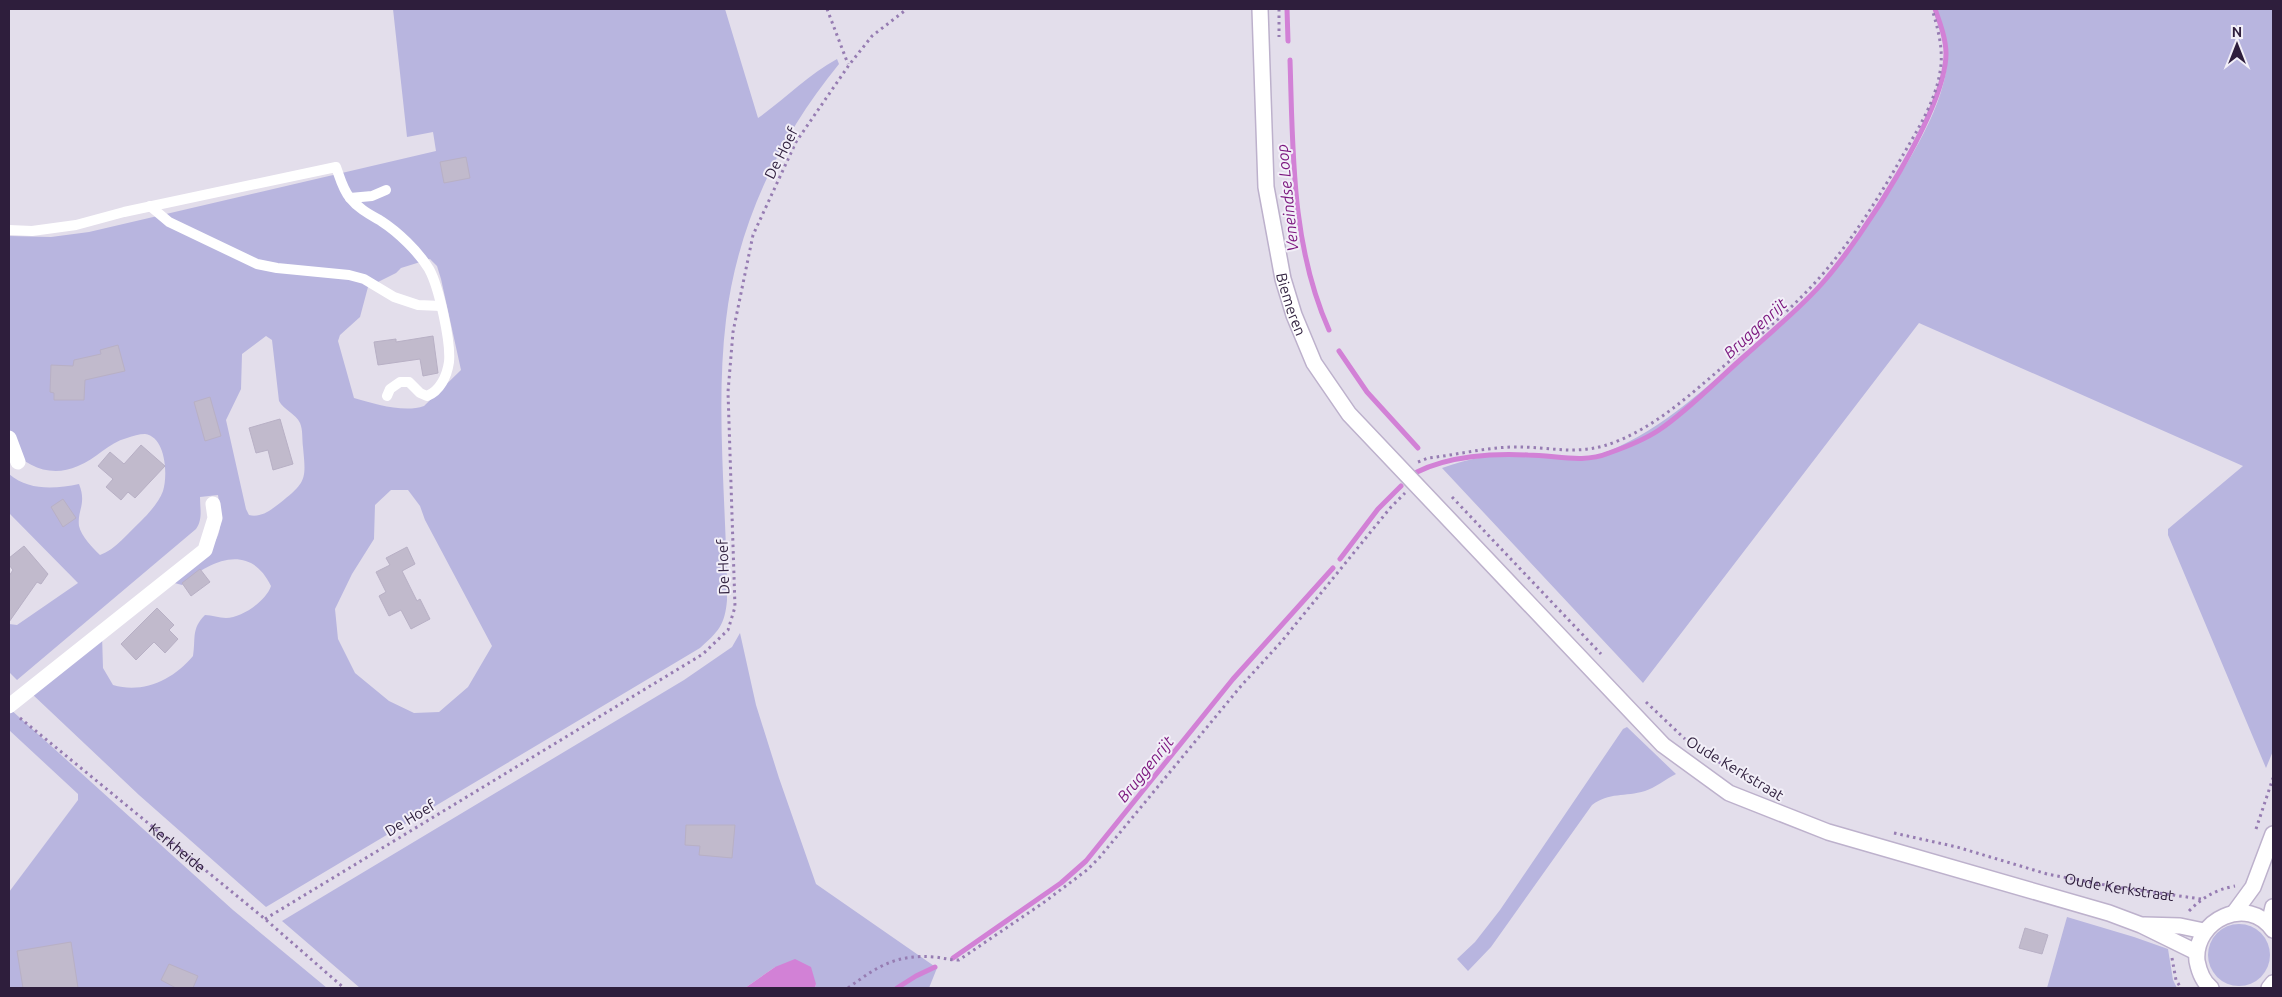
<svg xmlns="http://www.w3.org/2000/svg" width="2282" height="997" font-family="Ubuntu,sans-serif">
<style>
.green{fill:#b8b5df;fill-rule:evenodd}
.water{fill:#d281d6}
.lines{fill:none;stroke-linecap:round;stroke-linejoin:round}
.stream{stroke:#d281d6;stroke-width:5}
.building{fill:#c1bacc;stroke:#b8b0c5}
.secondary-casing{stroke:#bdb1cc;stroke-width:18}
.path{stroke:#967cb2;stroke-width:3;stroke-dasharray:2.5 4;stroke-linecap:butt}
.lane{stroke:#fff;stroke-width:10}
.street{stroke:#fff;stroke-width:15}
.secondary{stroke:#fff;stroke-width:15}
.labels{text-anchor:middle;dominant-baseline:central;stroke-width:4;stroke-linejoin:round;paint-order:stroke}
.street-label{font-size:15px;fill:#2e1e3c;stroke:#f2eff8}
.water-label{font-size:16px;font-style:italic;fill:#7a147d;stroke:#f2eff8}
</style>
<rect width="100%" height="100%" fill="#e3deeb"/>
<g class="green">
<path d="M393 9H725L758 118C785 99 808 75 837 59L839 64C779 137 737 226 726 320 715 410 727 509 727 600 725 625 718 632 700 648L266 907 139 795 31 693 102 635 103 668 113 685C143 694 173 680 193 656 196 638 191 629 205 615 212 615 219 618 226 618 242 618 266 601 271 586 250 542 210 560 182 585L167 581 214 543C224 528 220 512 218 495L200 497C200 509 203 519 196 529L17 680 9 672V624L17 625 78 583 9 513V474C29 491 55 489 79 484 87 504 77 510 79 526 81 536 93 548 100 555 115 550 129 532 141 521 149 513 159 502 163 491 168 475 166 437 145 434 139 434 133 436 127 438 108 443 96 459 78 466 51 478 29 467 9 449V236L51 237 89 232 436 151 433 132 407 137ZM430 259 437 266 441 279 461 370 424 406C404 413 375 404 354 398L338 341 340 335 360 317 368 287 396 273 401 268ZM266 336 272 340 279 401C284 410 296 414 300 423 303 430 302 439 303 447 306 479 307 482 280 503 271 510 261 518 249 515L246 509 226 420 241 389 242 354ZM391 490H408L420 506 425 520 492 646 468 687 439 712 414 713 389 701 355 673 338 639 335 609 352 574 374 539 375 505Z"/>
<path d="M1937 9H2273V751L2266 768 2168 535V529L2243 466 1919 323 1643 683 1442 468C1468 459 1496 453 1523 453 1548 454 1575 463 1598 455 1656 435 1699 393 1744 355 1772 331 1802 308 1826 281 1840 265 1852 246 1864 229 1894 184 1936 126 1946 72 1950 50 1943 29 1937 9Z"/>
<polygon points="740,633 756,705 779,778 816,884 937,968 929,988 815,988 816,984 775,967 745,988 360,988 282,921 684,680 732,647"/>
<polygon points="9,708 233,910 327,988 9,988 9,892 78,800 78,794 9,730"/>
<path d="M1627 727 1676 774C1666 779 1655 788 1645 791 1625 797 1609 792 1592 805L1491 947 1468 971 1457 959 1475 942 1500 910 1623 729Z"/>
<polygon points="2067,917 2134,937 2168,949 2173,980 2177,988 2047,988"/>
<circle cx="2239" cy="955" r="31"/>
</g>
<polygon class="water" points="795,959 811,967 816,984 815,988 745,988 775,967"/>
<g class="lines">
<g class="stream">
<polyline points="1287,9 1288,41"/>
<path d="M1290 60C1293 151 1291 245 1329 330"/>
<polyline points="1339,351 1367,392 1418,448"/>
<path d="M1417 472C1449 456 1493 453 1528 455 1556 455 1582 464 1609 453 1626 447 1644 440 1659 430 1690 409 1719 378 1748 353 1774 329 1802 307 1825 280 1863 236 1945 111 1946 54 1946 39 1940 23 1935 9"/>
<polyline points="1340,559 1378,509 1401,486"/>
<polyline points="953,958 1061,883 1086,861 1233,679 1333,568"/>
<polyline points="897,988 916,976 935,967"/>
</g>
</g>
<g class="building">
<polygon points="466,157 470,178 444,183 440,162"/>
<polygon points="433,336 438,373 423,376 420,359 378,365 374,342 396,339 396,342"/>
<polygon points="118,345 125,371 85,380 84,400 54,400 54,393 50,392 51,365 73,366 74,360 101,354 100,350"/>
<polygon points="210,397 221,436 205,441 194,402"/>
<polygon points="280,419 293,464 273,470 268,450 256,453 249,428"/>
<polygon points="141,445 165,466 135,498 128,492 121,500 106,487 113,479 98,466 110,452 124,464"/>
<polygon points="63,499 76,518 63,527 51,507"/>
<polygon points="24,546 48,574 41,584 37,582 9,622 9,576 13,570 9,565 9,558"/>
<polygon points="407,547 415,564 402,571 417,601 420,599 430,619 411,629 401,610 389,616 379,596 386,592 376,572 390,565 386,558"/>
<polygon points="200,569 210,582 191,596 182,583"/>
<polygon points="157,608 174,625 169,630 178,639 165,653 154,642 136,660 121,644"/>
<polygon points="686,825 735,825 732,858 699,855 700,846 685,845"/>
<polygon points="2025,928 2048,935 2042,954 2019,948"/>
<polygon points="71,942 78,988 23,988 17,951"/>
<polygon points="169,964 198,976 193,988 176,988 161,980"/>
</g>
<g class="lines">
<g class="secondary-casing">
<g id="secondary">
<path id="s3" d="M1260 9 1266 187 1283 279 1294 315 1314 363 1349 414 1663 745 1729 793 1828 832 2109 913 2141 925 2196 952"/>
<polyline points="2234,913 2253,887 2273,834"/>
<polyline points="2269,924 2273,907"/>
<polyline points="2144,925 2180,926 2204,931"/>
<path d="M2211 988C2203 982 2199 971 2197 961 2193 920 2248 894 2273 930"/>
<polyline points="2269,988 2273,983"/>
</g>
</g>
<g class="path">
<polyline points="827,9 848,64"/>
<polyline points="1279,9 1279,37"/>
<polyline points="1283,160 1289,216"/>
<path d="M1418 462 1428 458C1456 455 1483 448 1511 447 1552 446 1579 458 1620 440 1660 423 1692 393 1725 365 1760 335 1797 305 1827 269 1856 234 1881 194 1903 155 1918 129 1935 102 1940 72 1944 50 1938 29 1932 9"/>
<polyline points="1452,497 1601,654"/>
<polyline points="1646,702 1685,739"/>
<path id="s1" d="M20 718 265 919 344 988"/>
<polyline points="1702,752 1763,788"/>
<polyline points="2256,829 2273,778"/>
<path id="s2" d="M1894 833 1957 847 2047 874 2116 887 2201 899"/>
<path d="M2189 911C2203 897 2215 890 2235 886"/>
<polyline points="265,919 703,654 728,630 735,607 728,392 733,332 753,235 796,142 849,65 872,36 907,9"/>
<polyline points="2172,958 2176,980 2181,988"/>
<path d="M848 988C878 966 896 954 935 957 943 958 950 960 959 960L1043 903 1087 870 1099 858 1241 686 1282 641 1391 507 1405 493"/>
</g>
<g class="lane">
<polyline points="350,198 372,196 386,190"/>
<polyline points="150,206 169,222 257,264 277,268 349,275 364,279 394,297 418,305 441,306"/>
<path d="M9 230 32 231 76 225 124 212 336 167C340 178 343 190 350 198 359 209 369 214 381 221 398 232 418 251 429 269 439 287 451 342 449 362 447 376 440 391 427 396L420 393 409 382H400L390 389 387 396"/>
</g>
<g class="street">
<polyline points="9,438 18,462"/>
<polyline points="9,706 205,550 215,518 213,504"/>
</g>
<use href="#secondary" class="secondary"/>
</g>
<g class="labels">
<g class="street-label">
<text transform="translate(781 153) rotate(-63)">De Hoef</text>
<text stroke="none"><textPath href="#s3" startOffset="298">Biemeren</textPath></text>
<text transform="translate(723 567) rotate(-92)">De Hoef</text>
<text transform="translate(1735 768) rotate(31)">Oude Kerkstraat</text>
<text transform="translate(410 818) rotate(-31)">De Hoef</text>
<text stroke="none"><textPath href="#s1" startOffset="204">Kerkheide</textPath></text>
<text stroke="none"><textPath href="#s2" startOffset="232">Oude Kerkstraat</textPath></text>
</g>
<g class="water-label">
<text transform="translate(1287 198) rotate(-96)">Veneindse Loop</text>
<text transform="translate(1755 328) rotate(-43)">Bruggenrijt</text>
<text transform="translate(1145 769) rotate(-51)">Bruggenrijt</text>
</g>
</g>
<rect width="2282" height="997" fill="none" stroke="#2e1e3c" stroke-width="20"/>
<g transform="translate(2237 45)" stroke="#f2eff8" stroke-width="4" paint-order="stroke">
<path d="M0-4L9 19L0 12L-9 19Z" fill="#2e1e3c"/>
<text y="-8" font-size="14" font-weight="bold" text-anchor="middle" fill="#2e1e3c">N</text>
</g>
</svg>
